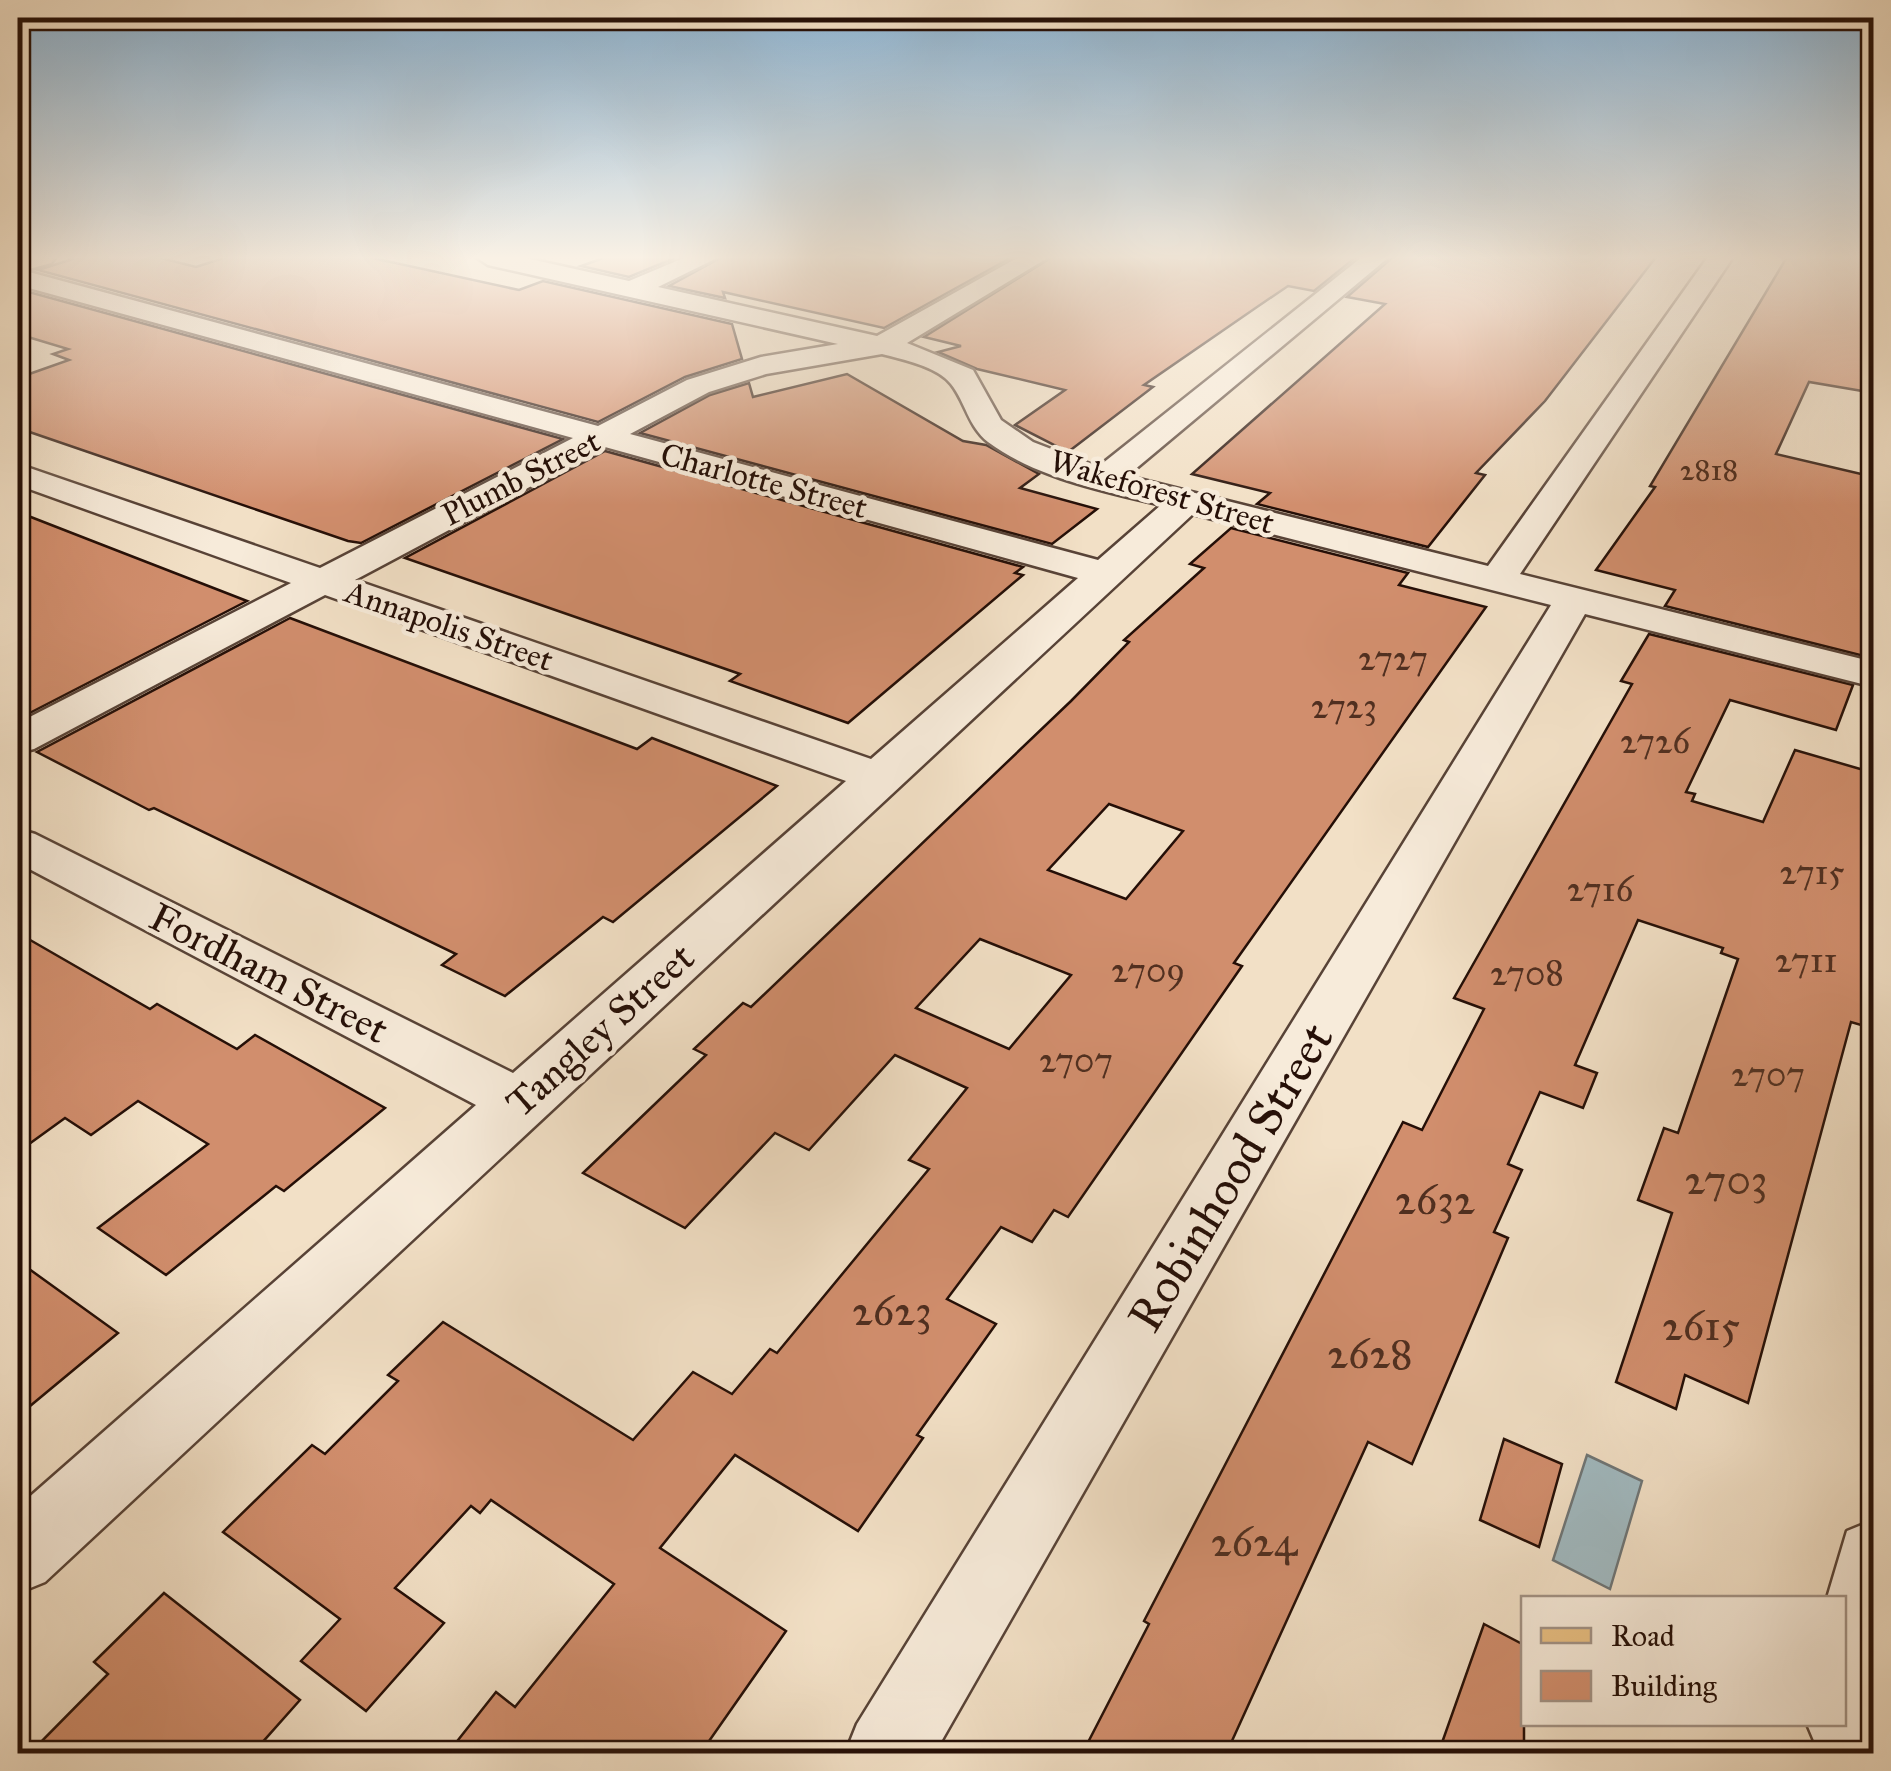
<svg xmlns="http://www.w3.org/2000/svg" width="1891" height="1771" font-family="'IM FELL Great Primer',serif">
<style>
.water{fill:#a1bac1;stroke:#6f7677;stroke-width:2.5}
.building{fill:#d18e6d;stroke:#250f07;stroke-width:2.5;fill-rule:evenodd}
.lines{fill:none;stroke-linecap:round;stroke-linejoin:round}
.minor-casing{stroke:#584337;stroke-width:5}
.major-casing{stroke:#250f07;stroke-width:5}
.minor{fill:#f7ebda;fill-rule:evenodd}
.major{fill:#e9c083;fill-rule:evenodd}
.labels{text-anchor:middle;dominant-baseline:central;stroke-width:9;stroke-linejoin:round;paint-order:stroke}
.far-number-label{font-size:30px;fill:#502f20}
.far-street-label{font-size:32px;fill:#250f07;stroke:#f7ebda}
.number-label{font-size:35px;fill:#502f20}
.street-label{font-size:40px;fill:#250f07;stroke:#f7ebda}
.near-number-label{font-size:42px;fill:#502f20}
.near-street-label{font-size:48px;fill:#250f07;stroke:#f7ebda}
</style>
<rect width="100%" height="100%" fill="#f2e0c6"/>
<filter id="stains"><feTurbulence type="fractalNoise" baseFrequency=".002" numOctaves="4"/><feColorMatrix values="0 0 0 0 .2 0 0 0 0 .09 0 0 0 0 .02 0 0 0 .5 -.17"/></filter>
<radialGradient id="worn" r=".72"><stop offset=".6" stop-color="#630" stop-opacity="0"/><stop offset="1" stop-color="#630" stop-opacity=".3"/></radialGradient>
<polygon class="water" points="1587,1455 1642,1481 1610,1589 1553,1560"/>
<g class="building">
<polygon points="79,257 157,257 196,267 227,257 368,257 519,290 543,281 732,324 742,359 685,377 598,422 38,270"/>
<polygon points="606,257 677,257 629,277 581,266"/>
<polygon points="722,257 1012,257 884,328 723,292 725,298 669,286"/>
<polygon points="1052,257 1356,257 1314,291 1288,286 1257,307 1144,385 1153,387 1068,452 1015,425 1065,390 977,369 938,352 961,346 924,337"/>
<polygon points="1393,257 1656,257 1545,401 1476,473 1485,475 1428,547 1257,504 1270,493 1192,474 1385,304 1347,297"/>
<polygon points="1787,257 1874,257 1874,393 1809,382 1776,454 1874,477 1874,629 1864,656 1665,606 1675,590 1596,570 1655,487 1650,486"/>
<polygon points="18,289 563,439 361,543 348,541 18,428 18,378 69,360 53,354 68,349 18,334"/>
<polygon points="847,374 963,441 986,445 1039,474 1020,488 1097,509 1052,544 640,433 710,395 749,383 753,397"/>
<polygon points="605,451 1023,567 1015,573 1023,575 848,723 730,681 740,674 405,558"/>
<polygon points="18,512 95,542 247,601 18,719"/>
<path d="M1231 528 1408 573 1399 585 1486 607 1234 963 1242 966 1068 1217 1054 1210 1032 1242 1001 1227 947 1299 996 1324 917 1435 923 1438 858 1531 735 1455 660 1548 786 1631 700 1754H447L496 1692 515 1707 614 1584 491 1500 480 1513 471 1506 395 1588 444 1623 366 1711 301 1661 340 1619 223 1532 312 1445 325 1454 398 1381 388 1375 443 1322 633 1440 693 1372 732 1394 770 1349 777 1353 929 1169 909 1160 967 1088 895 1055 809 1150 775 1133 685 1228 583 1173 706 1055 694 1049 743 1003 751 1007 1071 701 1129 642 1124 640 1204 568 1190 564ZM1109 804 1183 831 1126 899 1048 870ZM980 939 1071 975 1009 1049 916 1008Z"/>
<polygon points="290,618 637,749 652,738 777,786 613,922 603,917 505,996 442,965 456,954 154,808 149,810 37,752"/>
<polygon points="1649,634 1853,685 1836,730 1730,700 1686,792 1695,794 1692,801 1763,822 1795,750 1874,773 1874,975 1861,1025 1851,1022 1748,1403 1685,1375 1676,1409 1616,1382 1672,1213 1638,1200 1664,1128 1678,1133 1738,959 1721,953 1723,948 1638,920 1575,1065 1597,1073 1583,1108 1540,1092 1508,1164 1522,1170 1494,1232 1508,1238 1412,1464 1368,1442 1226,1754 1082,1754 1149,1624 1144,1621 1403,1122 1422,1130 1484,1009 1454,998 1632,684 1621,681"/>
<polygon points="18,933 150,1009 157,1004 237,1049 255,1035 385,1108 284,1191 276,1186 166,1275 98,1228 208,1144 138,1101 91,1135 65,1118 18,1152"/>
<polygon points="18,1261 118,1333 18,1416"/>
<polygon points="1504,1439 1562,1464 1539,1547 1480,1520"/>
<polygon points="164,1593 300,1700 252,1754 29,1754 108,1674 94,1662"/>
<polygon points="1484,1624 1524,1645 1524,1754 1438,1754"/>
</g>
<g class="lines">
<g class="minor-casing">
<g id="minor">
<path d="M476 257H521L629 281 686 257H719L658 287 877 336 1019 257H1049L907 343 973 370 1001 420 1033 442 1098 467 1362 257H1389L1127 476 1488 566 1708 257H1733L1520 574 1874 662V687L1585 614 934 1754H845L857 1724 1551 605 1193 514 45 1582 18 1593V1507L476 1105 18 863V829L35 834 513 1073 846 781 325 595 34 749 18 753V723L291 583 18 485V464L320 568 573 438 18 285V269L598 426 687 380 761 357 838 344 488 265ZM882 354C902 359 938 367 951 384 966 403 968 426 988 442 1036 478 1104 491 1161 505L1098 560 630 434 709 392 766 374ZM605 447 1078 578 871 759 355 580Z"/>
<polygon points="1874,1520 1874,1743 1839,1754 1815,1743 1807,1724 1844,1724 1844,1598 1827,1598 1847,1531"/>
</g>
</g>
<g class="major-casing">
<polygon id="major" points="18,257 55,257 51,263 18,272"/>
</g>
<use href="#minor" class="minor"/>
<use href="#major" class="major"/>
</g>
<linearGradient id="sky" x2="0" y2="1"><stop stop-color="#8bb6d8"/><stop offset="0.51" stop-color="#f9f1e5"/><stop offset="1" stop-color="#f9f1e5" stop-opacity="0"/></linearGradient>
<rect width="1891" height="505" fill="url(#sky)"/>
<g class="labels">
<g class="far-number-label">
<text x="1709" y="470">2818</text>
</g>
<g class="far-street-label">
<text transform="translate(521 478) rotate(-27)">Plumb Street</text>
<text transform="translate(764 481) rotate(15)">Charlotte Street</text>
<text transform="translate(1162 492) rotate(16)">Wakeforest Street</text>
<text transform="translate(449 626) rotate(19)">Annapolis Street</text>
</g>
<g class="number-label">
<text x="1393" y="658">2727</text>
<text x="1344" y="706">2723</text>
<text x="1655" y="741">2726</text>
<text x="1812" y="872">2715</text>
<text x="1600" y="889">2716</text>
<text x="1806" y="960">2711</text>
<text x="1148" y="970">2709</text>
<text x="1527" y="973">2708</text>
<text x="1076" y="1060">2707</text>
<text x="1768" y="1074">2707</text>
</g>
<g class="street-label">
<text transform="translate(269 973) rotate(27)">Fordham Street</text>
<text transform="translate(600 1030) rotate(-42)">Tangley Street</text>
</g>
<g class="near-number-label">
<text x="1726" y="1180">2703</text>
<text x="1435" y="1200">2632</text>
<text x="892" y="1311">2623</text>
<text x="1701" y="1326">2615</text>
<text x="1370" y="1354">2628</text>
<text x="1254" y="1542">2624</text>
</g>
<g class="near-street-label">
<text transform="translate(1230 1177) rotate(-59)">Robinhood Street</text>
</g>
</g>
<rect width="1891" height="1771" fill="none" stroke="#f2e0c6" stroke-width="60"/>
<rect x="20" y="20" width="1851" height="1731" fill="none" stroke="#250f07" stroke-width="5"/>
<rect x="30" y="30" width="1831" height="1711" fill="none" stroke="#250f07" stroke-width="2.5"/>
<rect x="1521" y="1596" width="325" height="130" fill="#f7ebda" stroke="#a39386" stroke-width="2.5"/>
<rect x="1541" y="1628" width="50" height="15" fill="#e9c083" stroke="#a39386" stroke-width="2.5"/>
<text x="1611" y="1646" font-size="30" fill="#250f07">Road</text>
<rect x="1541" y="1671" width="50" height="30" fill="#d18e6d" stroke="#a39386" stroke-width="2.5"/>
<text x="1611" y="1696" font-size="30" fill="#250f07">Building</text>
<rect width="100%" height="100%" filter="url(#stains)"/>
<rect width="100%" height="100%" fill="url(#worn)"/>
</svg>
